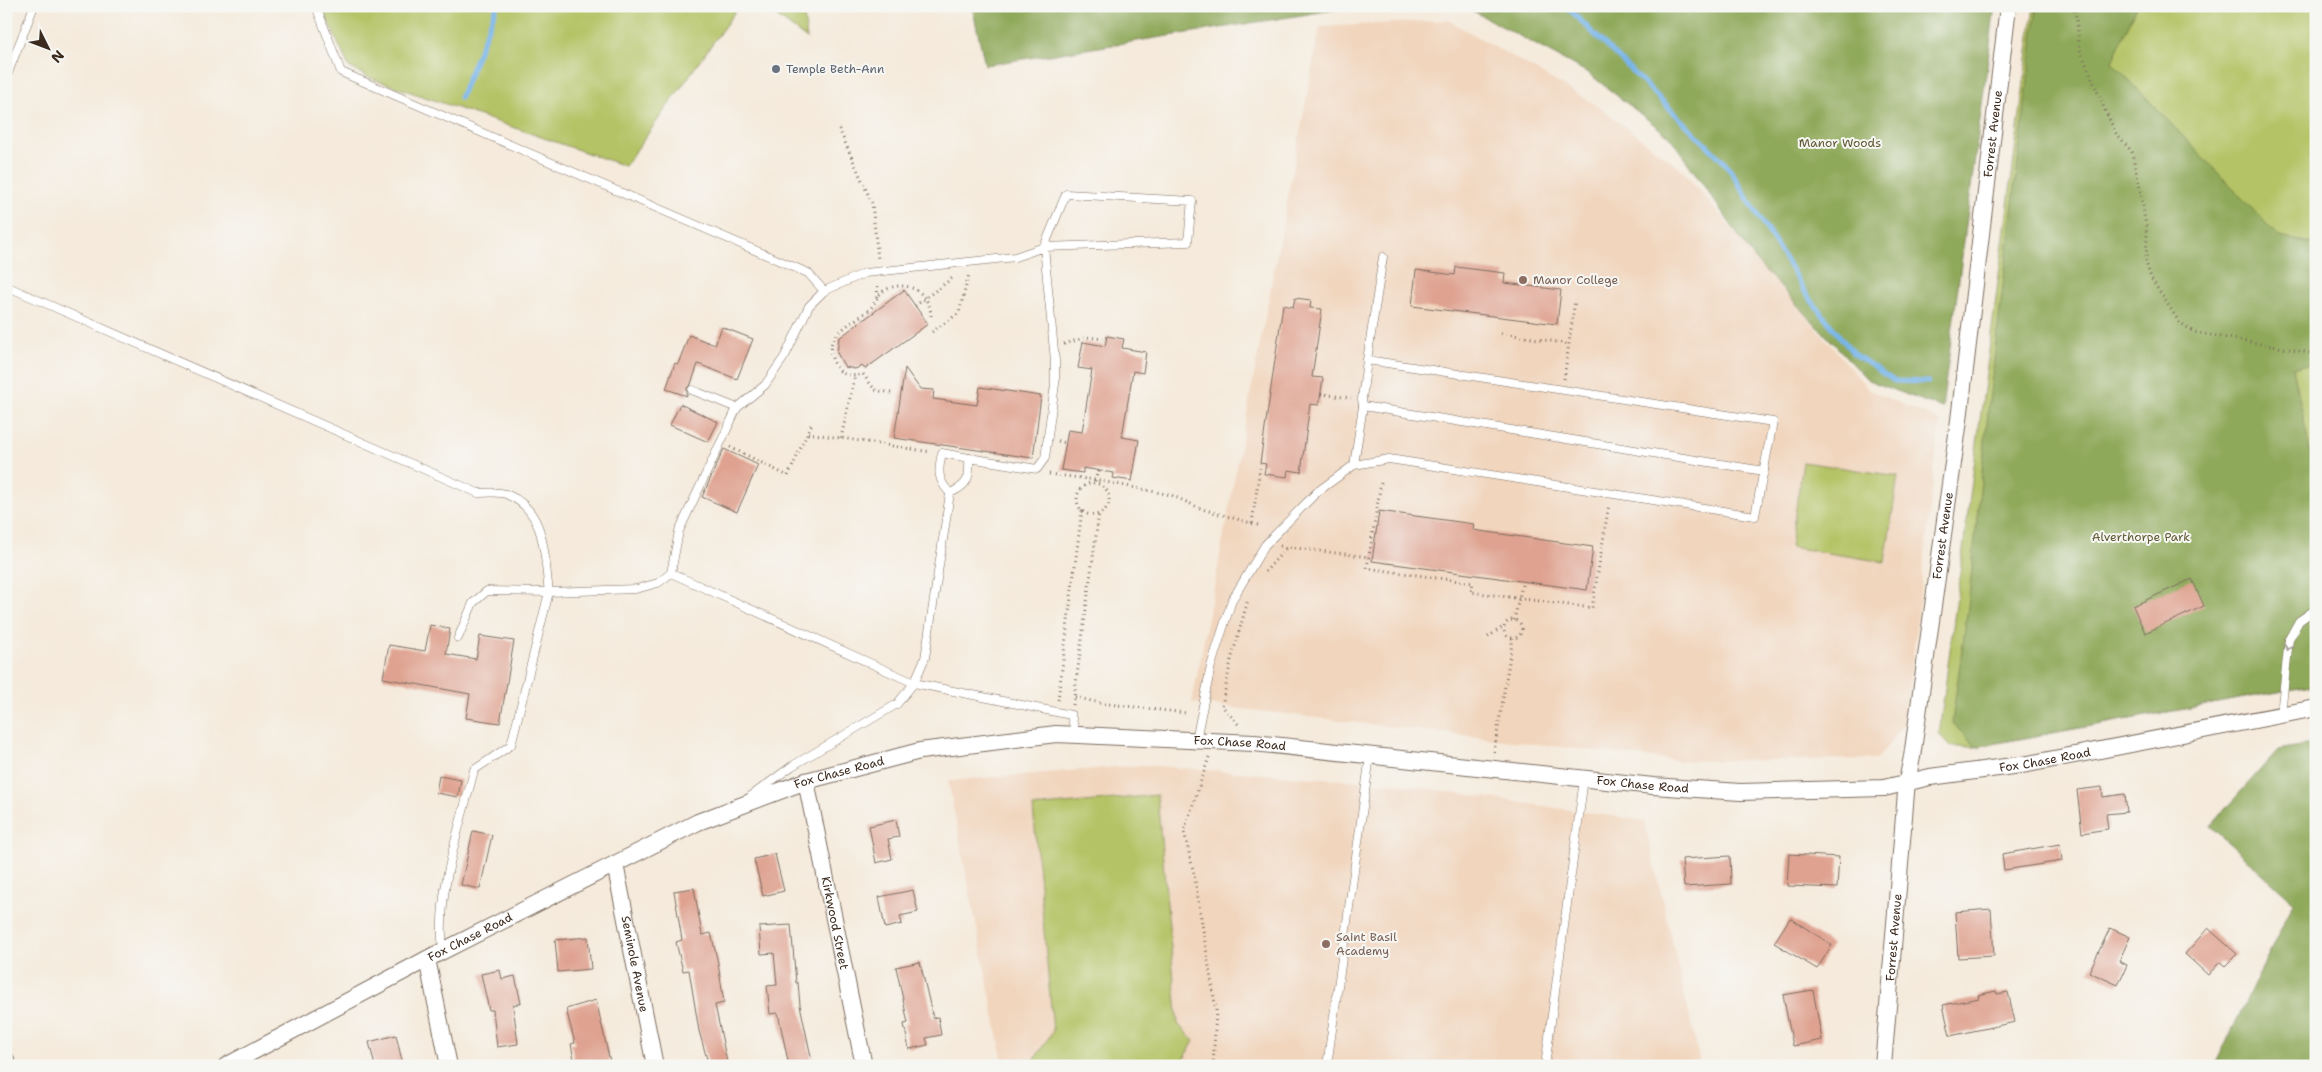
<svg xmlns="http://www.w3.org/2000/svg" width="2322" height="1072" font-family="'Shantell Sans',sans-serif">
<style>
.built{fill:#f1d5bd}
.green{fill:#b4c365;stroke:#787642}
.forest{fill:#8fa95a;stroke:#656a3c}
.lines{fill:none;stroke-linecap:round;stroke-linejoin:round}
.stream{stroke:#78b5ea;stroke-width:5}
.building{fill:#dfa290}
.service-casing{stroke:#7c6d60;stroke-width:9}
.minor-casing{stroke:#7c6d60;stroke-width:18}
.path{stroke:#7c6d60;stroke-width:3;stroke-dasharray:1 4;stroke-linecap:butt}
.service{stroke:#fff;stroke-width:8}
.minor{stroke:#fff;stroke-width:16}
.oneway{stroke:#a79f9a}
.worship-dot{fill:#6b7280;stroke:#f6f6f2;stroke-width:2}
.education-dot{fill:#8d6e63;stroke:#f6f6f2;stroke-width:2}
.labels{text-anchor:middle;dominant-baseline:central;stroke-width:4;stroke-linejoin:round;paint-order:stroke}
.worship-label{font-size:12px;fill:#5b616d;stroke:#f6f6f2;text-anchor:start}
.street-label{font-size:12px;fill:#3b2a1e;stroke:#f6f6f2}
.park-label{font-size:12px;fill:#5f5833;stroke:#f6f6f2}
.education-label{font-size:12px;fill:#785e54;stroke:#f6f6f2;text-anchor:start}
</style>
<rect width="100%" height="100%" fill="#f6f6f2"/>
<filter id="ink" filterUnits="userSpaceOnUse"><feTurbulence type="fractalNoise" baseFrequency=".02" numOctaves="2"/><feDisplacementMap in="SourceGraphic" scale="10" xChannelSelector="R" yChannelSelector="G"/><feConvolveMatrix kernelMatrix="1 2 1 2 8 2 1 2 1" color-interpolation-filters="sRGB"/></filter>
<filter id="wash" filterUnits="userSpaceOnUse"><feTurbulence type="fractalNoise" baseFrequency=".0096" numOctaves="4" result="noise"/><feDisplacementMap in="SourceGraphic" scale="20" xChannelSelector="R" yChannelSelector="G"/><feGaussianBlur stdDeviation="1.12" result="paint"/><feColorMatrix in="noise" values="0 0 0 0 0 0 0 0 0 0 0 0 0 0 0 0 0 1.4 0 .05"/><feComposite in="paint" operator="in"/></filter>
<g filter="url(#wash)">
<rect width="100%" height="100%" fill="#f5eadb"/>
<g class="built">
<polygon points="1448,20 1598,106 1681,169 1869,390 1940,421 1905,724 1877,759 1679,761 1192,703 1320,27"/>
<polygon points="1142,765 1397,784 1644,821 1701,1066 1004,1066 948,781"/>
</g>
<g class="green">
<polygon points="321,6 739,6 625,166 370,78 349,67"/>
<polygon points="763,6 803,6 807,39"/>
<polygon points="2034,6 2316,6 2316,685 1975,747 1951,747 1939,734"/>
<polygon points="1803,462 1898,476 1885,562 1790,547"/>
<polygon points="1157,795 1178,1024 1194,1041 1180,1066 1030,1066 1053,1031 1033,807"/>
</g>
<g class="forest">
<polygon points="972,6 1359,6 985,65"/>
<polygon points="1464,6 1995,6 1942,408 1868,380 1756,261 1670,137 1588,73"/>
<polygon points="2037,6 2137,6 2112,62 2279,237 2316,244 2316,365 2293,367 2316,480 2316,685 1975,747 1952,722 1968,607 1990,392"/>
<polygon points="2316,743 2316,1066 2217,1066 2215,1065 2294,902 2210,826 2278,750"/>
</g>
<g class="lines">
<g class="stream">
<polyline points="1560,6 1571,11 1727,165 1807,295 1853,353 1894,381 1928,382"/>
<polyline points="460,98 497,6"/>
</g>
</g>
<g id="blocks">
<g class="building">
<polygon points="1456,267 1505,273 1504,283 1561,290 1557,324 1412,306 1416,270 1455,275"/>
<polygon points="904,290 928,324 865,369 862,366 855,369 845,367 837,353 839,338"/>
<polygon points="1295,298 1311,300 1310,308 1322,309 1312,377 1323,378 1319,405 1310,404 1301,472 1288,470 1287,477 1264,474 1266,464 1260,463 1283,305 1293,307"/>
<polygon points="722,327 753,339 737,379 698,364 691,384 687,388 687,396 666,389 675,363 678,364 689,335 715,345"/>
<polygon points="1107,336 1124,339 1122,348 1146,352 1143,373 1133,371 1122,437 1139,440 1132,481 1113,478 1114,473 1083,468 1083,473 1061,470 1068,430 1082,432 1092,370 1078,368 1083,342 1105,346"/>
<polygon points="905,368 920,389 934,390 933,399 977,405 980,387 1041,396 1033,458 894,438"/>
<polygon points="680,404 718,422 708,442 670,425"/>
<polygon points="724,449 758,465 737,512 702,497"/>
<polygon points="1379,511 1474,524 1473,530 1593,547 1587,590 1372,561"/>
<polygon points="2192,579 2204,606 2145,633 2133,606"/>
<polygon points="430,625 450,629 446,654 476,659 480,636 514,641 500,723 466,718 470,694 383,678 389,645 425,651"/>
<polygon points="439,776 461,780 458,797 436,793"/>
<polygon points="2102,787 2103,797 2125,794 2127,812 2106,814 2108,829 2082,833 2077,790"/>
<polygon points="896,820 899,837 888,839 892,859 876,863 869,826"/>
<polygon points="473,831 492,835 480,889 461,885"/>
<polygon points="2060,844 2062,861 2004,870 2002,854"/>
<polygon points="775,854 784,891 763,896 754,859"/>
<polygon points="1789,854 1839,857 1837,888 1787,886"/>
<polygon points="1730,856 1731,884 1684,887 1682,859"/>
<polygon points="694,888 702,935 711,933 718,963 724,1003 715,1005 727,1062 709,1066 699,1031 689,970 683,971 676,942 682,940 674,891"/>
<polygon points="913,890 918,912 900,916 902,924 885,928 879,897"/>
<polygon points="1991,909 1994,956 1958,958 1955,912"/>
<polygon points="1790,918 1832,945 1817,969 1774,943"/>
<polygon points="791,925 796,983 798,983 800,1005 813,1066 789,1066 778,1013 770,1014 767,986 777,985 774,953 761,954 759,927"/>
<polygon points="2110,928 2130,937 2119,961 2127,965 2118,985 2089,972"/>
<polygon points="2208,928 2237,954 2225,966 2220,962 2208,975 2185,954"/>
<polygon points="588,937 591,969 558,972 555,940"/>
<polygon points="920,962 933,1018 938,1017 941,1035 926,1038 928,1045 909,1049 904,1024 908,1023 896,967"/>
<polygon points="500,970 502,979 515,976 521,1003 513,1005 518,1044 497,1047 493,1010 489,1010 481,974"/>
<polygon points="1813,990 1822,1040 1793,1046 1783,995"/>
<polygon points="1996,991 1997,994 2008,992 2015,1022 1950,1036 1943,1005 1979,998 1978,995"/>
<polygon points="596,1000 611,1066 586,1066 586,1063 575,1065 571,1044 575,1043 566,1009"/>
<polygon points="396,1035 402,1061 375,1066 369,1042"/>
</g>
</g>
</g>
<g filter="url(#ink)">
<use href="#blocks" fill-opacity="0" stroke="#7c6d60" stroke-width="1"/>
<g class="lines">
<g class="service-casing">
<g id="service">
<polyline points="316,6 341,72 808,273 824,291"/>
<polyline points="6,78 34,6"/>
<path d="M6 286 478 493C487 493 500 491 508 495 547 511 544 557 549 592L487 591 473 603 458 638"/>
<polyline points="1367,360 1383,257"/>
<polyline points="692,390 737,408 679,531 671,573 914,683 1071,715 1076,735"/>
<polyline points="1363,406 1764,471"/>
<path d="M737 408 765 385 785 356 809 306 824 291 865 273 1015 257 1044 247 1188 242 1192 201 1066 194 1044 247 1055 361V384L1045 458 1037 469 969 458C970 477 969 485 950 493L925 658 914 683 897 704 792 766 751 796"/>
<path d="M950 493C937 480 938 470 942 453L969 458"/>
<polyline points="2281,714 2289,639 2299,621 2316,609"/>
<polyline points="1196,740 1211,666 1232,600 1265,545 1317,492 1354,465 1389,459 1755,516 1773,422 1367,360 1362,399 1363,406 1354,465"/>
<path d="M443 951C436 891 460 828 474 770L511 745 549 592 636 589 658 583 671 573"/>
<polyline points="1327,1066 1370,756"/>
<polyline points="1545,1066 1584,779"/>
</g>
</g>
<g class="minor-casing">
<g id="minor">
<path id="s1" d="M806 781 864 1066"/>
<path id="s2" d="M615 864 655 1066"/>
<polyline points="427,959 449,1066"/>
<polyline points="6,1060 7,1066"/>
<path id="s3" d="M226 1066 427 959 698 822 806 781 920 751 1056 734 1254 743 1653 786 1740 792 1884 788 1930 777 2028 764 2316 708"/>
<path id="s4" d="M1883 1066 1907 781 1912 757 1959 420 2008 6"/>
</g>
</g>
<g class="path">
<polyline points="2077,6 2075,9 2080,49 2105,110 2116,133 2132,152 2141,193 2147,234 2146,262 2151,278 2179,322 2194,332 2316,354"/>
<polyline points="839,129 872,203 878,259"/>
<polyline points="877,297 878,283"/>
<polyline points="915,306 955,276"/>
<polyline points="932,332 959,313 969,274"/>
<polyline points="1501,333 1569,344"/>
<polyline points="1064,344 1087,337 1103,339"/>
<polyline points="1564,379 1575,300"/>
<path d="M891 393 875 390 863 374C853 377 841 376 836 366 817 336 852 325 870 309 876 302 878 293 887 289 910 279 932 295 931 319"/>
<polyline points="1321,394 1351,398"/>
<polyline points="808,433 931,452"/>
<polyline points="841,438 855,375"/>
<polyline points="1058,441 1066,443"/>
<polyline points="730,447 788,476 813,421"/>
<polyline points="1049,474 1096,480 1171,495 1202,509 1261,526"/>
<polyline points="1095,481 1098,470"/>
<polyline points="1381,483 1367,568 1473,583 1471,592 1592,608 1609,504"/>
<circle cx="1093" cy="499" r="16"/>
<polyline points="1252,523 1260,468"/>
<polyline points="1280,546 1369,557"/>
<polyline points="1265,572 1288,546"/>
<circle cx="1513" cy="629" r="9"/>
<polyline points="1514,620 1523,581"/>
<polyline points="1488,637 1504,626"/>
<polyline points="1075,697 1100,703 1186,713"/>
<polyline points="1058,700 1082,510"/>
<polyline points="1073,705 1099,513"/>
<polyline points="1238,724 1222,706 1231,660 1248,600"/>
<polyline points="1494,752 1513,638"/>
<polyline points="1209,757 1184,831 1194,874 1216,1010 1213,1066"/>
</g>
<use href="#service" class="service"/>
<use href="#minor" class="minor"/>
</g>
<defs><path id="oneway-chevron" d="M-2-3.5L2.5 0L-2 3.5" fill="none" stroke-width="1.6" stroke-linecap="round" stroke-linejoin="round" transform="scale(1.25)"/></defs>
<use class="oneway" href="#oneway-chevron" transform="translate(2288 647) rotate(100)"/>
</g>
<circle class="worship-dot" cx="776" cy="69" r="5"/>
<g class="education-dot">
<circle cx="1523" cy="280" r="5"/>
<circle cx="1326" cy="944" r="5"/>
</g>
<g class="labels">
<g class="worship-label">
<text x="786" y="69">Temple Beth-Ann</text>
</g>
<g class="street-label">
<text stroke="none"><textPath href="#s4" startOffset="939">Forrest Avenue</textPath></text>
<text stroke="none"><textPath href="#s4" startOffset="534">Forrest Avenue</textPath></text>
<text stroke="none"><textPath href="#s3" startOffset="1086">Fox Chase Road</textPath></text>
<text stroke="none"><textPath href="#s3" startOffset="1896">Fox Chase Road</textPath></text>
<text stroke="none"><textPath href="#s3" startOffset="681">Fox Chase Road</textPath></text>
<text stroke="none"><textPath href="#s3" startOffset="1491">Fox Chase Road</textPath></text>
<text stroke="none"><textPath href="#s1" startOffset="145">Kirkwood Street</textPath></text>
<text stroke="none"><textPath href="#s3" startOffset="276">Fox Chase Road</textPath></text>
<text stroke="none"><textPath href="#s4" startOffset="129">Forrest Avenue</textPath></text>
<text stroke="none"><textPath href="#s2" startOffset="102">Seminole Avenue</textPath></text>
</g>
<g class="park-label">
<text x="1840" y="143">Manor Woods</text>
<text x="2141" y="537">Alverthorpe Park</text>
</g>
<g class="education-label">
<text x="1533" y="280">Manor College</text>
<text x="1336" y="937">Saint Basil<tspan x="1336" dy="14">Academy</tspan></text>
</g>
</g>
<rect width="2322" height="1072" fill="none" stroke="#f6f6f2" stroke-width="25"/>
<g transform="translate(48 48) rotate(132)" stroke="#f6f6f2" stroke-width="4" paint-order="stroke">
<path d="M0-4L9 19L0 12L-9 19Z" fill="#3b2a1e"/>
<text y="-8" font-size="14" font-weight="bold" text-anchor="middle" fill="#3b2a1e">N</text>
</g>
</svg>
